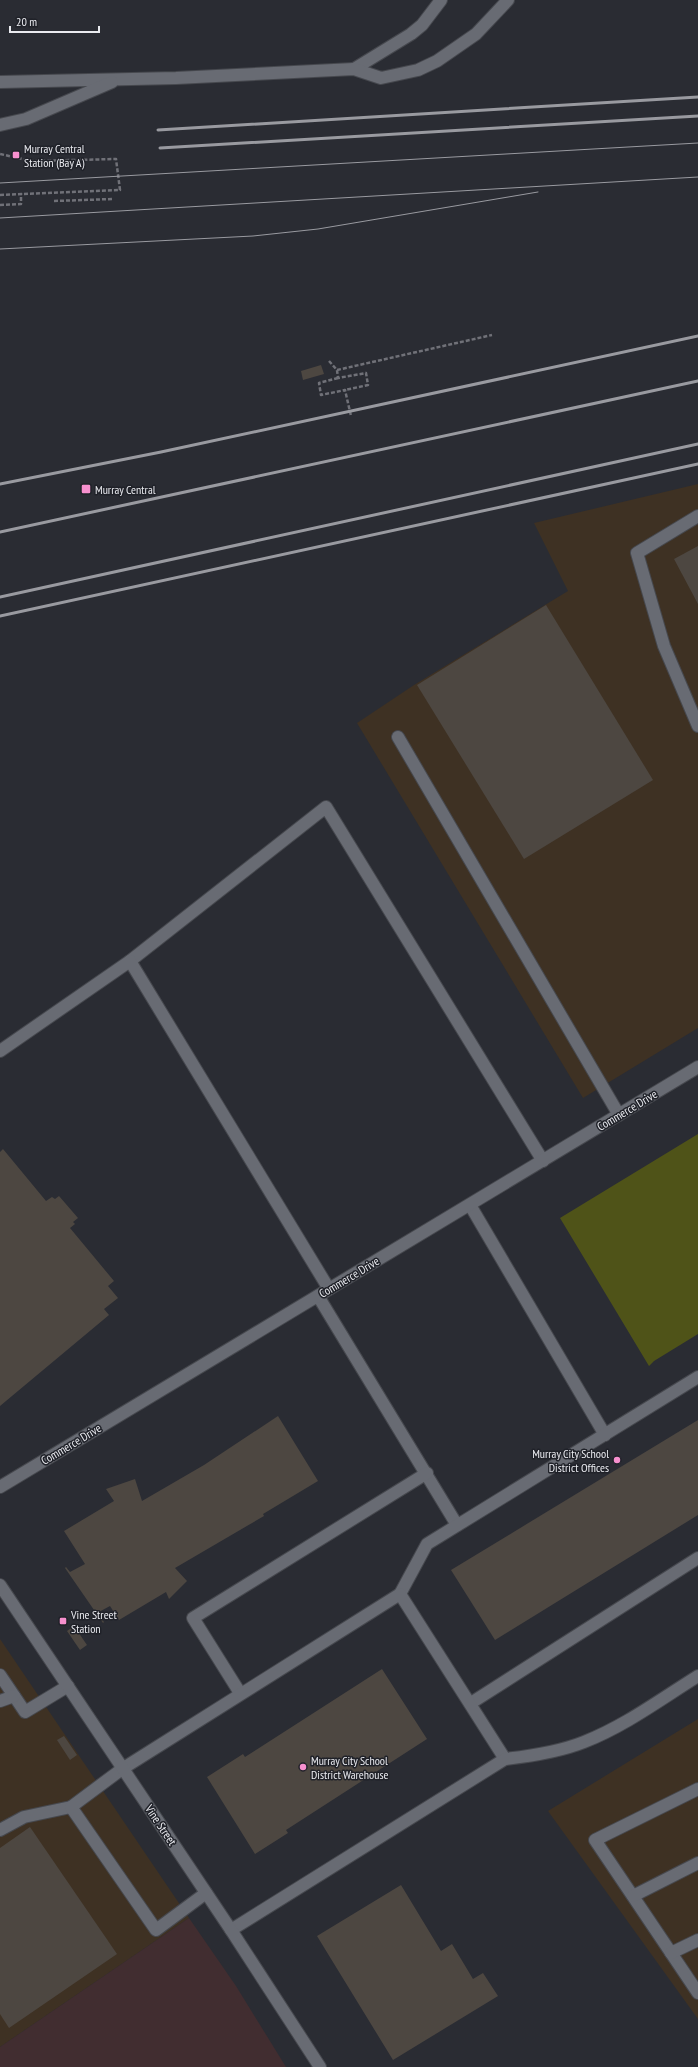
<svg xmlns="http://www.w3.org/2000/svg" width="698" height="2067" font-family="'PT Sans Narrow',sans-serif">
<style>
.commercial{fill:#3e3123}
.industrial{fill:#412d30}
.green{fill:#4f5318}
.building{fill:#4d4741}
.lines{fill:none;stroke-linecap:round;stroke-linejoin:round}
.service-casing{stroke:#46484e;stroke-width:14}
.tertiary-casing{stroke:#46484e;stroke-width:14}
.path{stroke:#707178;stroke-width:2.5;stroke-dasharray:4 2;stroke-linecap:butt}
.service{stroke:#686b73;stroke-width:12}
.tertiary{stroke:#686b73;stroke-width:12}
.tram{stroke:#999aa0;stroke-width:1}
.rail{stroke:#999aa0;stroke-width:3}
.poi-dot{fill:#f790ce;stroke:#202229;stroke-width:1.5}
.labels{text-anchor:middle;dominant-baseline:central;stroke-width:3;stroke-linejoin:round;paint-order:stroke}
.poi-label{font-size:12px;fill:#eaebf0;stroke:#202229;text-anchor:start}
.street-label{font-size:12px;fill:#eaebf0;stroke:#202229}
</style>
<rect width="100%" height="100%" fill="#2a2c33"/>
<g class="commercial">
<polygon points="698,484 698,1028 583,1098 357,723 414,685 568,591 534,523"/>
<polygon points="0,1639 189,1918 0,2047"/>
<polygon points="698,1719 698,2019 548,1811"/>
</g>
<polygon class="industrial" points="189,1918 236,1986 286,2067 0,2067 0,2047"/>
<polygon class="green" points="698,1134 698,1334 654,1361 649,1366 560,1218"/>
<g class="building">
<polygon points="321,365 324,374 303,380 301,371"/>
<polygon points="698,546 698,604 674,559"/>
<polygon points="546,605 653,780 524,859 417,685"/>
<polygon points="3,1149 46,1201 52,1197 55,1199 59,1196 78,1218 73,1222 75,1224 70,1228 114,1281 108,1286 118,1298 104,1309 109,1315 0,1406 0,1152"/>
<polygon points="278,1416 318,1481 263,1514 264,1516 175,1568 187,1581 169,1599 166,1592 119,1620 110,1606 97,1613 104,1622 103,1623 65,1568 66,1567 70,1572 85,1564 64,1531 114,1501 106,1489 135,1479 142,1501 204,1465"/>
<polygon points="698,1420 698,1515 495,1640 451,1570"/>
<polygon points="74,1626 87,1645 80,1650 67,1631"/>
<polygon points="382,1669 427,1739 286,1830 288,1833 255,1854 207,1777 243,1754 245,1757"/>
<polygon points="64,1736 77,1755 70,1760 57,1740"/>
<polygon points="30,1827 117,1954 9,2028 0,2014 0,1848"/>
<polygon points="401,1885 441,1951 452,1944 473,1979 483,1973 498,1996 393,2060 317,1936"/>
</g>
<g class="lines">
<g class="service-casing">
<g id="service">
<polyline points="354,69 411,34 422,25 441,0"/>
<polyline points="0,82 176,78 354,69 381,78 418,70 437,61 476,34 508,0"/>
<polyline points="0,125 26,119 112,82"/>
<polyline points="698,516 637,553 664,646 698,726"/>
<polyline points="398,737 619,1115"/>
<polyline points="130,961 326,807 543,1161"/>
<polyline points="0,1051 130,961 329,1289"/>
<polyline points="470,1205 605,1435"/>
<polyline points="318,1296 457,1525"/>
<polyline points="400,1594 427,1544 698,1377"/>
<polyline points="0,1675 25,1712 68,1686"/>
<polyline points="240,1693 193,1618 427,1473"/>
<polyline points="0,1701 14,1696"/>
<polyline points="471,1703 698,1558"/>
<polyline points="698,1789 595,1840 698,1993"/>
<polyline points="0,1830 24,1817 71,1807"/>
<polyline points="206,1893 156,1930 71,1807 122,1769 400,1594 505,1759"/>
<polyline points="633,1896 698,1863"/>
<path d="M231 1930 505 1759C532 1756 559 1752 584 1742 625 1726 661 1699 698 1676"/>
<polyline points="671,1953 698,1940"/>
</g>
</g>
<g class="tertiary-casing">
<g id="tertiary">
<polyline points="0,1487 698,1067"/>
<polyline points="0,1585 231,1930 320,2067"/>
</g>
</g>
<g class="path">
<polyline points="0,195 120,190 116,159 32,161 0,154"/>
<polyline points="54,201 113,199"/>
<polyline points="0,205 21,204 21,193"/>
<polyline points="329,361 337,370 338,378 366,373 368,385 345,390"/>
<polyline points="337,370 492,335"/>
<polyline points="338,378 319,383 321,395 345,390 351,416"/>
</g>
<use href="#service" class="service"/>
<use href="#tertiary" class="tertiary"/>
<g class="tram">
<polyline points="0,183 698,143"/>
<polyline points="0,218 698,177"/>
<polyline points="0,249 253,236 318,229 538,192"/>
</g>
<g class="rail">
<polyline points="158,130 698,97"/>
<polyline points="160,148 698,116"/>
<polyline points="0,484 161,452 698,336"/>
<polyline points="0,532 698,381"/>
<polyline points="0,597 698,444"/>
<polyline points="0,616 698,464"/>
</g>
</g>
<g class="poi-dot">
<rect x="12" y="151" width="8" height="8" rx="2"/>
<rect x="81" y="484" width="10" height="10" rx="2"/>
<circle cx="617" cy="1460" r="4"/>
<rect x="59" y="1617" width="8" height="8" rx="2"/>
<circle cx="303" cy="1767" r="4"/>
</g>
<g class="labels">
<g class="poi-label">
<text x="24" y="148">Murray Central<tspan x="24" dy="14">Station (Bay A)</tspan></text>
<text x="95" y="489">Murray Central</text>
<text x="609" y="1453" text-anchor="end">Murray City School<tspan x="609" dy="14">District Offices</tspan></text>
<text x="71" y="1614">Vine Street<tspan x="71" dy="14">Station</tspan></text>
<text x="311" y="1760">Murray City School<tspan x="311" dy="14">District Warehouse</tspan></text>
</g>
<g class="street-label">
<text transform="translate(627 1110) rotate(-31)">Commerce Drive</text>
<text transform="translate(349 1277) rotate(-31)">Commerce Drive</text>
<text transform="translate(71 1444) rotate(-31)">Commerce Drive</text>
<text transform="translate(161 1825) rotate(56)">Vine Street</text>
</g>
</g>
<path d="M10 26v6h89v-6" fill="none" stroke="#eaebf0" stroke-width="2"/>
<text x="16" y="26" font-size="12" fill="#eaebf0" stroke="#202229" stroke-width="3" paint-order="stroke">20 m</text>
</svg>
